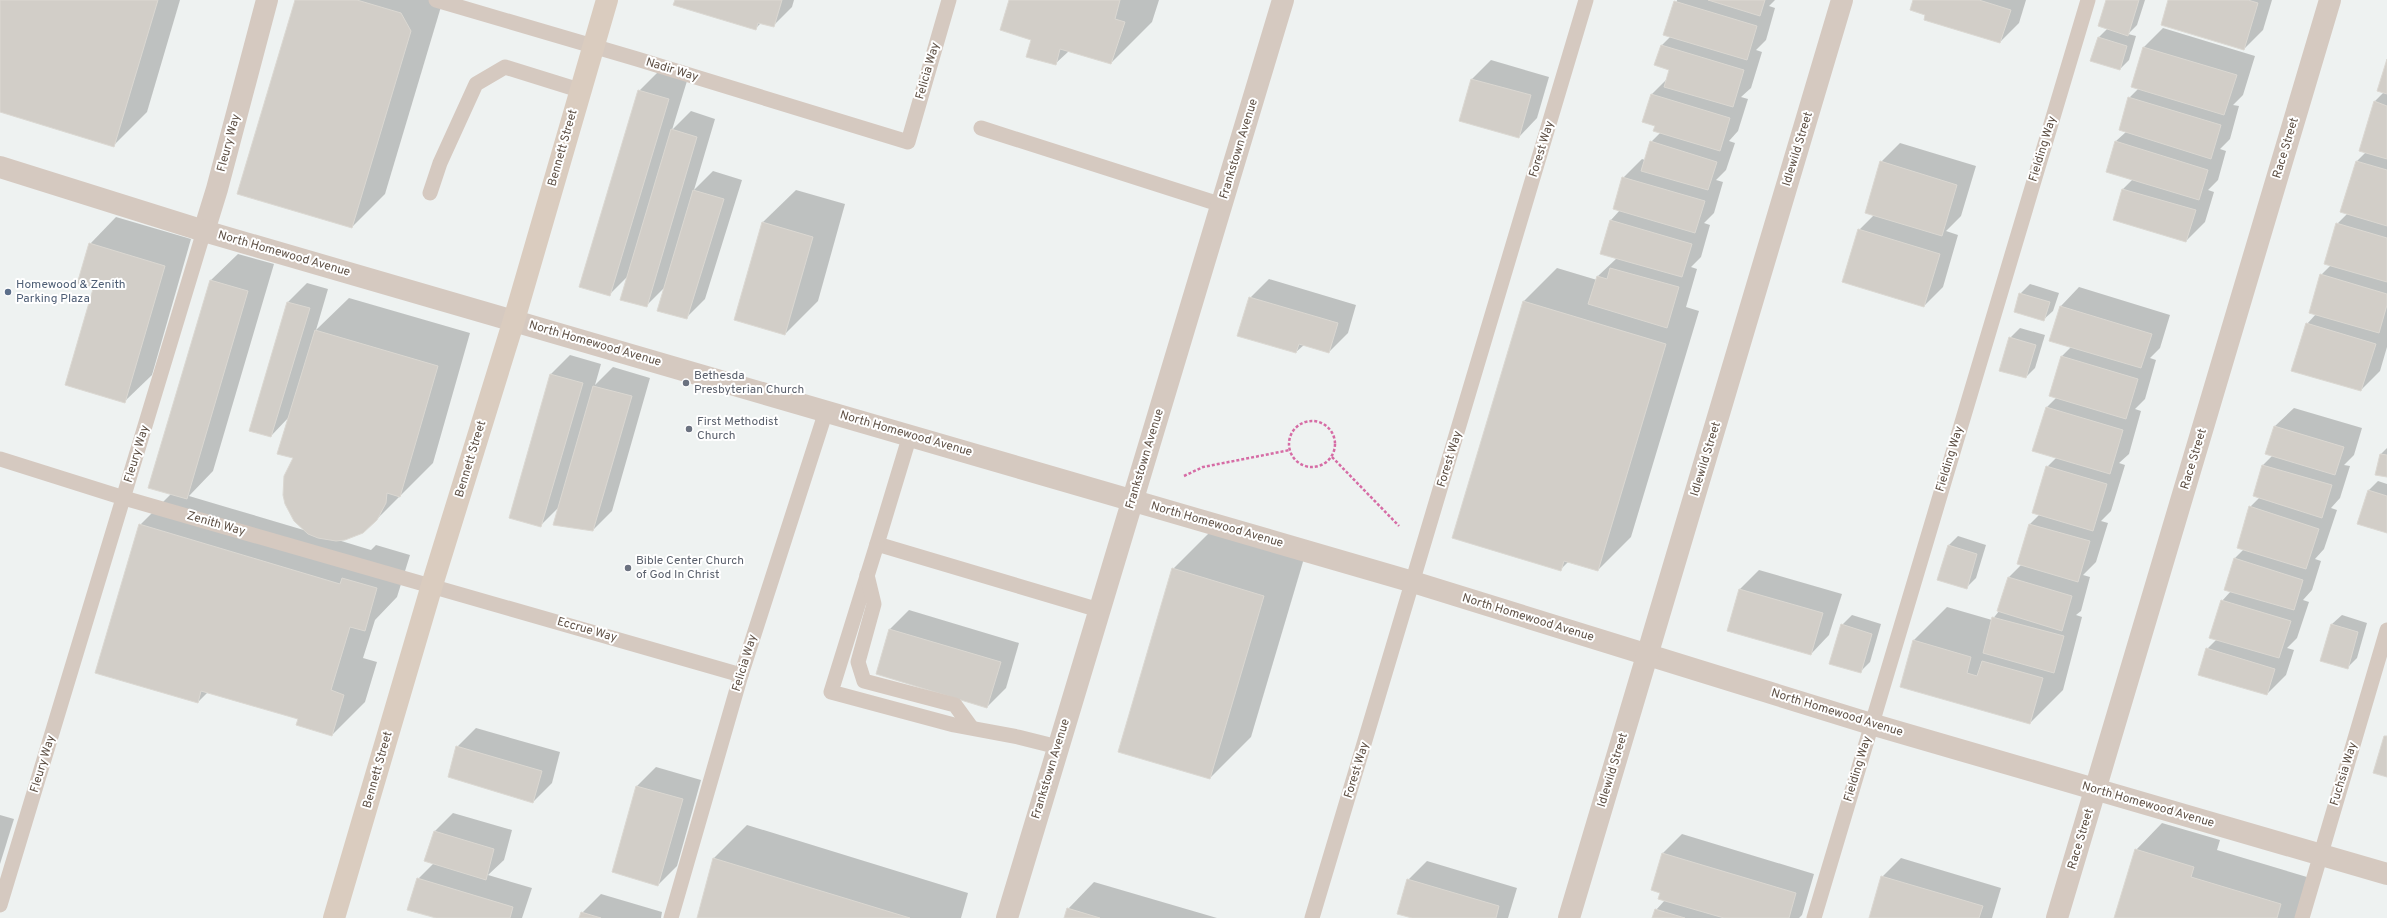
<svg xmlns="http://www.w3.org/2000/svg" width="2387" height="918" font-family="Overpass,sans-serif">
<style>
.shadow{fill:#0003}
.building{fill:#d2cec8;stroke:#dbd8d2}
.lines{fill:none;stroke-linecap:round;stroke-linejoin:round}
.path{stroke:#d66ca5;stroke-width:2.5;stroke-dasharray:3 2;stroke-linecap:butt}
.service{stroke:#d5c9c0;stroke-width:15}
.pedestrian{stroke:#d5c9c0;stroke-width:22}
.minor{stroke:#d5c9c0;stroke-width:22}
.tertiary{stroke:#d5c9c0;stroke-width:22}
.secondary{stroke:#daccbf;stroke-width:22}
.service-dot{fill:#5c6f8a;stroke:#fff;stroke-width:1.5}
.worship-dot{fill:#6b7280;stroke:#fff;stroke-width:1.5}
.labels{text-anchor:middle;dominant-baseline:central;stroke-width:4;stroke-linejoin:round;paint-order:stroke}
.street-label{font-size:12px;fill:#5e5045;stroke:#fff}
.service-label{font-size:12px;fill:#4e5e75;stroke:#fff;text-anchor:start}
.worship-label{font-size:12px;fill:#5b616d;stroke:#fff;text-anchor:start}
</style>
<rect width="100%" height="100%" fill="#eef2f1"/>
<g class="shadow">
<polygon points="0,0 180,0 147,112 114,145 0,111"/>
<polygon points="296,0 443,0 385,194 352,227"/>
<polygon points="676,0 794,0 792,7 773,26 761,23 755,29"/>
<polygon points="1010,0 1159,0 1152,22 1111,63 1069,51 1055,64 1032,39"/>
<polygon points="1677,0 1775,0 1769,6 1775,8 1766,40 1756,50 1762,52 1751,88 1741,97 1748,99 1738,131 1729,141 1735,143 1726,170 1716,180 1723,182 1714,213 1704,223 1710,225 1701,257 1691,267 1697,269 1686,307 1699,311 1631,537 1598,570 1569,561 1560,570 1453,538 1524,301 1557,268 1597,280 1598,276 1617,258 1601,253 1611,220 1620,210 1623,178 1642,159 1645,160 1651,142 1661,132 1656,125 1652,94 1668,78 1671,69 1655,65 1662,45 1671,36"/>
<polygon points="1914,0 2026,0 2019,23 2000,42 1926,14"/>
<polygon points="2107,0 2145,0 2137,25 2128,34 2136,36 2129,60 2120,69 2098,38 2108,28"/>
<polygon points="2169,0 2272,0 2263,30 2244,49"/>
<polygon points="2163,28 2255,56 2243,95 2233,105 2239,106 2230,139 2220,149 2226,151 2218,180 2208,190 2214,192 2205,222 2186,241 2114,219 2123,189 2133,179 2116,141 2126,132 2129,98 2139,88 2133,86 2144,47"/>
<polygon points="1491,60 1549,77 1537,118 1519,137 1460,120 1472,79"/>
<polygon points="2387,62 2387,347 2380,371 2361,390 2307,324 2316,314 2321,275 2331,265 2337,224 2347,214 2357,161 2366,152 2374,102 2384,92"/>
<polygon points="658,72 687,81 672,130 691,111 715,119 694,190 713,171 742,180 705,299 686,318 665,287 646,306 628,276 609,295 639,91"/>
<polygon points="1900,143 1976,166 1961,216 1946,231 1958,235 1943,287 1924,306 1859,230 1874,215 1881,162"/>
<polygon points="796,190 845,204 818,301 785,334 762,223"/>
<polygon points="116,217 191,239 152,375 125,401 94,289 90,244"/>
<polygon points="238,254 274,264 213,471 189,496 307,531 289,417 271,436 250,430 288,302 307,283 328,289 316,330 349,298 470,333 433,463 377,519 338,540 371,550 376,545 410,555 397,597 375,620 363,658 377,662 365,702 332,735 300,719 208,692 198,702 140,525 171,494 211,280"/>
<polygon points="1269,279 1356,305 1348,333 1329,352 1304,345 1296,352 1250,298"/>
<polygon points="2030,284 2059,293 2053,311 2043,320 2020,294"/>
<polygon points="2079,287 2170,315 2160,348 2150,358 2156,360 2145,399 2135,409 2141,411 2129,454 2119,463 2125,465 2111,511 2101,521 2108,523 2096,562 2083,575 2090,577 2081,611 2076,615 2082,617 2063,690 2030,723 1914,640 1947,607 1992,620 1999,611 2009,577 2022,564 2018,563 2030,524 2040,514 2047,467 2057,457 2034,451 2047,407 2056,398 2062,356 2072,346 2061,306"/>
<polygon points="2020,328 2045,335 2035,368 2026,377 2010,338"/>
<polygon points="570,355 601,364 595,385 613,367 650,378 612,511 593,530 558,508 540,526 510,517 551,374"/>
<polygon points="2294,408 2362,428 2354,455 2344,465 2350,466 2340,498 2331,508 2337,510 2324,549 2315,559 2321,561 2312,590 2303,600 2309,602 2297,638 2287,648 2294,650 2286,675 2267,694 2207,649 2217,639 2222,601 2231,591 2234,559 2244,549 2250,507 2260,497 2263,465 2273,455 2275,426"/>
<polygon points="2387,448 2387,476 2381,454"/>
<polygon points="2378,481 2387,484 2387,532 2368,491"/>
<polygon points="1214,528 1305,555 1251,737 1210,778 1173,569"/>
<polygon points="1958,536 1986,545 1976,578 1966,588 1948,546"/>
<polygon points="1759,570 1842,594 1829,635 1811,654 1728,630 1740,589"/>
<polygon points="909,610 1019,643 1006,688 987,707 877,674 890,629"/>
<polygon points="1852,615 1881,624 1870,662 1860,672 1842,625"/>
<polygon points="2342,615 2367,623 2357,658 2347,668 2321,660 2332,624"/>
<polygon points="476,728 560,752 552,783 533,802 457,747"/>
<polygon points="656,767 701,780 677,866 658,885 637,786"/>
<polygon points="453,813 512,830 504,860 488,875 532,888 522,918 439,918 418,879 434,863 435,831"/>
<polygon points="0,815 14,819 0,864"/>
<polygon points="2162,823 2220,840 2217,850 2307,877 2295,918 2115,918 2136,850"/>
<polygon points="747,825 968,893 961,918 698,918 714,858"/>
<polygon points="1682,834 1814,874 1802,915 1799,918 1653,918 1656,910 1665,900 1661,893 1652,890 1663,853"/>
<polygon points="1901,858 2001,888 1992,918 1870,918 1882,877"/>
<polygon points="1427,861 1517,888 1508,918 1415,918 1408,880"/>
<polygon points="1094,882 1217,918 1065,918 1068,909"/>
<polygon points="601,894 662,912 661,918 580,918 582,913"/>
</g>
<g class="building">
<polygon points="0,0 158,0 114,147 0,112"/>
<polygon points="295,0 357,0 401,13 411,31 352,228 237,194"/>
<polygon points="675,0 782,0 774,27 758,23 756,30 673,5"/>
<polygon points="1009,0 1120,0 1115,19 1125,22 1111,64 1060,49 1056,65 1026,57 1031,40 1000,30"/>
<polygon points="1708,0 1765,0 1760,16"/>
<polygon points="1913,0 1979,0 2011,10 2000,43 1924,20 1925,15 1910,10"/>
<polygon points="2106,0 2139,0 2128,36 2098,26"/>
<polygon points="2168,0 2248,0 2258,3 2244,50 2161,25"/>
<polygon points="1674,1 1757,26 1747,60 1663,35"/>
<polygon points="2098,37 2127,46 2120,70 2090,61"/>
<polygon points="1661,45 1744,70 1733,107 1664,87 1669,70 1654,65"/>
<polygon points="2143,47 2237,75 2224,115 2131,87"/>
<polygon points="2387,59 2387,94 2377,91"/>
<polygon points="1471,79 1531,95 1519,138 1459,121"/>
<polygon points="638,90 669,99 610,296 579,287"/>
<polygon points="1651,94 1730,118 1720,151 1653,131 1655,126 1642,122"/>
<polygon points="2128,97 2221,125 2211,159 2119,130"/>
<polygon points="2374,101 2387,106 2387,159 2359,151"/>
<polygon points="671,129 697,137 647,307 620,300"/>
<polygon points="1650,141 1717,162 1708,190 1641,171"/>
<polygon points="2115,141 2208,170 2199,200 2106,172"/>
<polygon points="1880,161 1957,185 1942,236 1865,213"/>
<polygon points="2356,161 2387,170 2387,226 2340,212"/>
<polygon points="1622,177 1705,201 1695,233 1613,209"/>
<polygon points="2122,189 2196,210 2186,242 2113,220"/>
<polygon points="693,190 724,199 687,319 657,311"/>
<polygon points="1610,220 1692,244 1682,277 1600,254"/>
<polygon points="762,222 813,237 785,335 734,320"/>
<polygon points="2336,223 2387,238 2387,282 2324,264"/>
<polygon points="1858,229 1940,254 1924,307 1842,282"/>
<polygon points="89,243 165,266 125,403 65,385 93,289 77,284"/>
<polygon points="1610,268 1679,287 1667,328 1588,304 1597,276 1607,279"/>
<polygon points="2320,274 2387,294 2387,305 2379,333 2309,313"/>
<polygon points="210,280 248,291 187,499 148,488"/>
<polygon points="2019,293 2050,302 2044,321 2014,312"/>
<polygon points="1249,297 1338,323 1329,353 1299,344 1296,353 1237,336"/>
<polygon points="1523,301 1666,344 1598,571 1564,561 1561,571 1452,538"/>
<polygon points="287,302 310,308 271,437 249,431"/>
<polygon points="2060,306 2152,334 2141,368 2049,341"/>
<polygon points="2306,323 2376,344 2361,391 2291,371"/>
<polygon points="315,330 438,366 400,497 387,493 386,503 377,520 363,533 345,540 336,541 318,538 308,534 294,521 285,504 283,495 284,476 293,458 277,454"/>
<polygon points="2009,337 2036,345 2026,378 1999,371"/>
<polygon points="2061,356 2138,379 2126,419 2049,396"/>
<polygon points="550,374 583,383 541,527 509,518"/>
<polygon points="593,386 632,396 593,531 553,525"/>
<polygon points="2046,407 2123,430 2110,474 2032,451"/>
<polygon points="2274,426 2344,447 2335,475 2265,454"/>
<polygon points="2380,454 2387,455 2387,477 2375,475"/>
<polygon points="2262,465 2332,485 2322,518 2253,496"/>
<polygon points="2046,466 2107,484 2093,531 2032,513"/>
<polygon points="2368,490 2387,496 2387,533 2357,524"/>
<polygon points="2249,506 2319,529 2306,569 2237,548"/>
<polygon points="139,524 340,584 342,578 377,588 365,631 350,627 331,690 344,695 332,736 296,725 298,719 201,691 198,703 95,673"/>
<polygon points="2029,524 2090,541 2078,582 2017,564"/>
<polygon points="1948,545 1977,554 1967,589 1937,580"/>
<polygon points="2234,558 2303,580 2294,610 2224,590"/>
<polygon points="1172,568 1264,596 1210,779 1118,752"/>
<polygon points="2008,577 2072,596 2062,631 1997,611"/>
<polygon points="1739,589 1823,613 1811,655 1727,631"/>
<polygon points="2221,600 2291,621 2279,658 2209,638"/>
<polygon points="1992,617 2064,636 2054,673 1983,653"/>
<polygon points="1841,624 1872,634 1861,673 1829,664"/>
<polygon points="2331,624 2358,632 2348,669 2320,661"/>
<polygon points="889,629 1001,662 987,708 876,674"/>
<polygon points="1913,640 1971,657 1967,673 1977,676 1982,661 2043,678 2030,724 1900,687"/>
<polygon points="2206,648 2275,669 2267,695 2198,675"/>
<polygon points="2384,736 2387,736 2387,777 2373,773"/>
<polygon points="456,746 542,771 533,803 448,777"/>
<polygon points="636,786 683,799 658,886 612,872"/>
<polygon points="434,831 494,849 486,880 424,861"/>
<polygon points="2135,849 2194,867 2191,877 2281,904 2277,918 2114,918"/>
<polygon points="1662,853 1796,893 1789,918 1724,918 1658,899 1660,893 1651,890"/>
<polygon points="713,858 910,918 697,918"/>
<polygon points="1881,876 1983,906 1979,918 1869,918"/>
<polygon points="417,878 513,907 510,918 436,918 407,910"/>
<polygon points="1407,879 1499,906 1496,918 1412,918 1397,914"/>
<polygon points="1067,908 1100,918 1064,918"/>
<polygon points="1655,909 1685,918 1652,918"/>
<polygon points="581,912 601,918 579,918"/>
</g>
<g class="lines">
<g class="path">
<circle cx="1312" cy="444" r="23"/>
<polyline points="1332,457 1399,526"/>
<polyline points="1184,476 1203,467 1290,450"/>
</g>
<g class="service">
<polyline points="436,0 637,59 908,142 949,0"/>
<polyline points="981,128 1222,205"/>
<polyline points="430,193 440,163 476,84 505,67 579,90"/>
<polyline points="910,435 877,544 1099,610"/>
<polyline points="0,459 124,498 741,675"/>
<polyline points="877,544 831,692 954,725 1018,737 1058,747"/>
<polyline points="867,575 874,604 858,662 864,681 955,705 971,727"/>
<polyline points="0,905 204,231"/>
<polyline points="671,918 741,675 826,411"/>
<polyline points="1312,918 1586,0"/>
<polyline points="1814,918 2088,0"/>
<polyline points="2302,918 2387,630"/>
</g>
<polyline class="pedestrian" points="204,231 217,189 267,0"/>
<g class="minor">
<polyline points="0,167 204,231 1413,582 1871,724 2387,874"/>
<polyline points="1569,918 1842,0"/>
<polyline points="2057,918 2330,0"/>
</g>
<polyline class="tertiary" points="1007,918 1283,0"/>
<polyline class="secondary" points="334,918 432,585 514,320 607,0"/>
</g>
<circle class="service-dot" cx="8" cy="292" r="4"/>
<g class="worship-dot">
<circle cx="686" cy="383" r="4"/>
<circle cx="689" cy="429" r="4"/>
<circle cx="628" cy="568" r="4"/>
</g>
<g class="labels">
<g class="street-label">
<text transform="translate(672 70) rotate(17)">Nadir Way</text>
<text transform="translate(928 71) rotate(-74)">Felicia Way</text>
<text transform="translate(229 143) rotate(-75)">Fleury Way</text>
<text transform="translate(563 148) rotate(-74)">Bennett Street</text>
<text transform="translate(2286 148) rotate(-73)">Race Street</text>
<text transform="translate(1239 149) rotate(-73)">Frankstown Avenue</text>
<text transform="translate(1542 149) rotate(-73)">Forest Way</text>
<text transform="translate(1798 149) rotate(-73)">Idlewild Street</text>
<text transform="translate(2043 149) rotate(-73)">Fielding Way</text>
<text transform="translate(284 254) rotate(16)">North Homewood Avenue</text>
<text transform="translate(595 344) rotate(16)">North Homewood Avenue</text>
<text transform="translate(906 434) rotate(16)">North Homewood Avenue</text>
<text transform="translate(137 454) rotate(-73)">Fleury Way</text>
<text transform="translate(471 459) rotate(-73)">Bennett Street</text>
<text transform="translate(1145 459) rotate(-73)">Frankstown Avenue</text>
<text transform="translate(1450 459) rotate(-73)">Forest Way</text>
<text transform="translate(1706 459) rotate(-73)">Idlewild Street</text>
<text transform="translate(1950 459) rotate(-73)">Fielding Way</text>
<text transform="translate(2194 459) rotate(-73)">Race Street</text>
<text transform="translate(216 524) rotate(16)">Zenith Way</text>
<text transform="translate(1217 525) rotate(16)">North Homewood Avenue</text>
<text transform="translate(1528 618) rotate(17)">North Homewood Avenue</text>
<text transform="translate(587 630) rotate(16)">Eccrue Way</text>
<text transform="translate(745 663) rotate(-73)">Felicia Way</text>
<text transform="translate(1837 713) rotate(17)">North Homewood Avenue</text>
<text transform="translate(43 764) rotate(-73)">Fleury Way</text>
<text transform="translate(1051 769) rotate(-73)">Frankstown Avenue</text>
<text transform="translate(1858 769) rotate(-73)">Fielding Way</text>
<text transform="translate(378 770) rotate(-74)">Bennett Street</text>
<text transform="translate(1357 770) rotate(-73)">Forest Way</text>
<text transform="translate(1613 770) rotate(-73)">Idlewild Street</text>
<text transform="translate(2344 774) rotate(-73)">Fuchsia Way</text>
<text transform="translate(2148 805) rotate(16)">North Homewood Avenue</text>
<text transform="translate(2081 839) rotate(-73)">Race Street</text>
</g>
<g class="service-label">
<text x="16" y="285">Homewood &amp; Zenith<tspan x="16" dy="14">Parking Plaza</tspan></text>
</g>
<g class="worship-label">
<text x="694" y="376">Bethesda<tspan x="694" dy="14">Presbyterian Church</tspan></text>
<text x="697" y="422">First Methodist<tspan x="697" dy="14">Church</tspan></text>
<text x="636" y="561">Bible Center Church<tspan x="636" dy="14">of God In Christ</tspan></text>
</g>
</g>
</svg>
